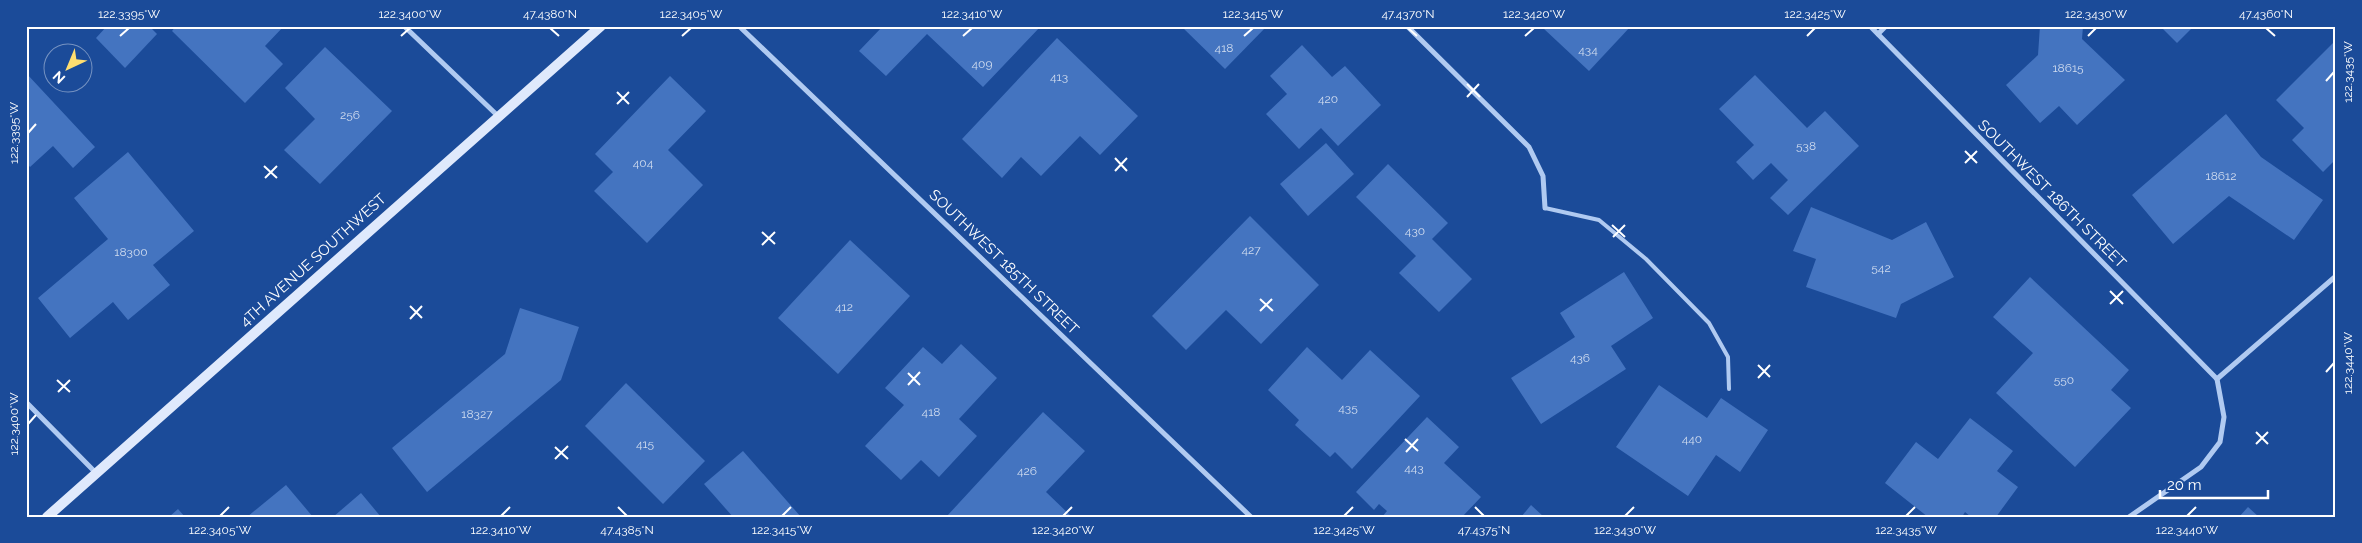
<svg xmlns="http://www.w3.org/2000/svg" width="2362" height="543" font-family="Raleway,sans-serif">
<style>
.building{fill:#4474c0}
.lines{fill:none;stroke-linecap:round;stroke-linejoin:round}
.lane{stroke:#b0caf1;stroke-width:4}
.street{stroke:#b0caf1;stroke-width:5}
.secondary{stroke:#dfe9fc;stroke-width:10}
.ticks{fill:none;stroke:#fff;stroke-width:2}
.labels{text-anchor:middle;dominant-baseline:central;stroke-width:4;stroke-linejoin:round;paint-order:stroke}
.number-label{font-size:12px;fill:#d0dcef}
.street-label{font-size:15px;fill:#fff;stroke:#1b4b99}
.neatline{fill:none;stroke:#fff;stroke-width:2}
.ticks-label{font-size:12px;text-anchor:middle;fill:#fff}
</style>
<rect width="100%" height="100%" fill="#1b4b99"/>
<g class="building">
<polygon points="107,26 149,26 157,34 125,68 96,38"/>
<polygon points="176,26 284,26 265,46 283,64 245,103 172,31"/>
<polygon points="883,26 1041,26 983,87 927,34 886,76 859,51"/>
<polygon points="1181,26 1267,26 1225,69"/>
<polygon points="1544,26 1631,26 1589,71 1543,28"/>
<polygon points="2040,26 2083,26 2082,39 2125,80 2077,125 2059,106 2040,123 2006,85 2038,55"/>
<polygon points="2160,26 2194,26 2177,43"/>
<polygon points="1057,38 1138,116 1100,155 1080,136 1041,176 1021,157 1002,178 962,139"/>
<polygon points="2336,40 2336,159 2323,172 2292,140 2304,128 2276,100"/>
<polygon points="1302,45 1332,77 1345,66 1381,105 1338,146 1321,128 1299,149 1266,114 1287,94 1270,76"/>
<polygon points="325,47 392,111 320,184 284,150 315,119 285,88"/>
<polygon points="26,73 95,147 73,168 53,146 30,167 26,162"/>
<polygon points="1755,75 1807,128 1825,111 1859,146 1788,215 1770,198 1788,180 1771,163 1753,180 1736,162 1754,145 1719,109"/>
<polygon points="670,76 706,111 668,150 703,185 647,243 594,191 613,172 595,154"/>
<polygon points="2226,114 2261,157 2323,200 2294,240 2229,196 2173,244 2132,195"/>
<polygon points="1326,143 1354,174 1308,216 1280,184"/>
<polygon points="128,152 194,231 153,265 170,285 128,320 113,302 70,338 38,298 108,239 74,198"/>
<polygon points="1388,164 1448,223 1432,239 1472,279 1439,312 1399,273 1416,256 1356,197"/>
<polygon points="1811,207 1892,240 1926,222 1954,277 1901,304 1896,318 1806,287 1816,259 1793,251"/>
<polygon points="1250,216 1319,285 1261,344 1226,310 1186,350 1152,316"/>
<polygon points="850,240 910,296 838,374 778,318"/>
<polygon points="1624,272 1653,318 1611,346 1626,369 1541,424 1511,378 1575,337 1560,313"/>
<polygon points="2030,277 2129,370 2111,390 2131,408 2075,467 1996,393 2033,353 1993,317"/>
<polygon points="520,308 579,327 561,380 427,492 392,448 505,354"/>
<polygon points="961,344 997,378 959,419 977,436 939,477 921,460 901,480 865,446 904,405 885,388 923,347 942,364"/>
<polygon points="1307,347 1342,380 1370,350 1420,396 1352,469 1335,452 1330,457 1295,425 1299,420 1268,390"/>
<polygon points="626,383 705,461 663,504 585,426"/>
<polygon points="1659,385 1707,418 1721,398 1768,430 1740,472 1716,455 1688,496 1616,447"/>
<polygon points="1043,412 1085,451 1046,492 1072,517 948,517 947,516"/>
<polygon points="1427,417 1459,447 1444,463 1481,497 1462,517 1382,517 1387,511 1379,504 1374,510 1356,492"/>
<polygon points="1970,418 2013,451 1997,471 2018,487 1996,517 1971,517 1965,512 1962,517 1928,517 1885,483 1916,442 1938,459"/>
<polygon points="743,451 801,517 733,517 704,484"/>
<polygon points="286,485 313,517 247,517"/>
<polygon points="361,493 381,517 333,517"/>
<polygon points="1531,505 1544,517 1521,517"/>
<polygon points="2248,507 2259,517 2239,517"/>
<polygon points="178,509 185,517 169,517"/>
</g>
<g class="lines">
<polyline class="lane" points="1545,208 1599,220 1646,259 1709,323 1728,357 1729,389"/>
<g class="street">
<polyline points="404,26 498,116"/>
<polyline points="739,26 1251,517"/>
<polyline points="1407,26 1529,147 1543,176 1545,208"/>
<polyline points="1870,26 2217,379"/>
<polyline points="1878,34 1886,26"/>
<polyline points="2217,379 2336,276"/>
<polyline points="26,402 96,473"/>
<polyline points="2129,517 2201,467 2220,442 2224,417 2217,379"/>
</g>
<polyline class="secondary" points="47,517 601,26"/>
</g>
<path class="ticks" d="M550 28 559 36M1408 28 1417 36M2266 28 2275 36M120 36 129 28M401 36 410 28M682 36 691 28M963 36 972 28M1244 36 1253 28M1525 36 1534 28M1807 36 1815 28M2088 36 2096 28M2326 81 2334 72M1467 84 1480 97M617 92 629 104M1467 97 1479 84M617 104 629 92M28 133 36 124M1965 151 1977 163M1115 158 1127 171M1965 163 1977 151M264 166 277 178M1115 171 1127 158M265 178 277 166M1612 225 1625 237M762 232 775 244M1613 237 1625 225M762 245 775 232M2110 291 2123 304M1260 299 1273 311M2110 304 2123 291M410 306 422 318M1260 311 1272 299M410 319 422 306M1758 365 1770 377M2326 372 2334 363M908 373 920 385M1758 378 1770 365M57 380 70 392M908 385 920 372M58 392 70 380M28 424 36 415M2256 432 2268 444M1405 439 1418 451M2256 444 2268 432M555 447 568 459M1406 452 1418 439M555 459 568 446M618 507 627 516M1475 507 1484 516M220 516 229 507M501 516 510 507M782 516 791 507M1063 516 1072 507M1344 516 1353 507M1625 516 1634 507M1906 516 1915 507M2187 516 2196 507"/>
<g class="labels">
<g class="number-label">
<text x="1224" y="48">418</text>
<text x="1588" y="50">434</text>
<text x="982" y="64">409</text>
<text x="2068" y="68">18615</text>
<text x="1059" y="77">413</text>
<text x="1328" y="99">420</text>
<text x="350" y="115">256</text>
<text x="1806" y="146">538</text>
<text x="643" y="163">404</text>
<text x="2221" y="176">18612</text>
<text x="1415" y="231">430</text>
<text x="1251" y="250">427</text>
<text x="131" y="252">18300</text>
<text x="1881" y="268">542</text>
<text x="844" y="307">412</text>
<text x="1580" y="358">436</text>
<text x="2064" y="380">550</text>
<text x="1348" y="408">435</text>
<text x="931" y="412">418</text>
<text x="477" y="414">18327</text>
<text x="1692" y="439">440</text>
<text x="645" y="444">415</text>
<text x="1414" y="468">443</text>
<text x="1027" y="471">426</text>
</g>
<g class="street-label">
<text transform="translate(2052 194) rotate(45)">SOUTHWEST 186TH STREET</text>
<text transform="translate(313 260) rotate(-42)">4TH AVENUE SOUTHWEST</text>
<text transform="translate(1004 262) rotate(44)">SOUTHWEST 185TH STREET</text>
</g>
</g>
<rect width="2362" height="543" fill="none" stroke="#1b4b99" stroke-width="55"/>
<g transform="translate(68 68) rotate(224)"><circle r="24" fill="#1b4b99" stroke="#7693c2"/>
<path d="M0-4L9 19L0 12L-9 19Z" fill="#ffde70"/>
<text y="-8" font-size="14" font-weight="bold" text-anchor="middle" fill="#ffffff">N</text>
</g>
<path d="M2160 490v8h108v-8" fill="none" stroke="#ffffff" stroke-width="2.5"/>
<text x="2167" y="490" font-size="15" fill="#ffffff" stroke="#1b4b99" stroke-width="4" paint-order="stroke">20 m</text>
<rect x="28" y="28" width="2306" height="488" class="neatline"/>
<g class="ticks-label">
<text x="129" y="18">122.3395°W</text>
<text x="410" y="18">122.3400°W</text>
<text x="550" y="18">47.4380°N</text>
<text x="691" y="18">122.3405°W</text>
<text x="972" y="18">122.3410°W</text>
<text x="1253" y="18">122.3415°W</text>
<text x="1408" y="18">47.4370°N</text>
<text x="1534" y="18">122.3420°W</text>
<text x="1815" y="18">122.3425°W</text>
<text x="2096" y="18">122.3430°W</text>
<text x="2266" y="18">47.4360°N</text>
<text transform="translate(2348 72) rotate(-90)" y="4">122.3435°W</text>
<text transform="translate(14 133) rotate(-90)" y="4">122.3395°W</text>
<text transform="translate(2348 363) rotate(-90)" y="4">122.3440°W</text>
<text transform="translate(14 424) rotate(-90)" y="4">122.3400°W</text>
<text x="220" y="534">122.3405°W</text>
<text x="501" y="534">122.3410°W</text>
<text x="627" y="534">47.4385°N</text>
<text x="782" y="534">122.3415°W</text>
<text x="1063" y="534">122.3420°W</text>
<text x="1344" y="534">122.3425°W</text>
<text x="1484" y="534">47.4375°N</text>
<text x="1625" y="534">122.3430°W</text>
<text x="1906" y="534">122.3435°W</text>
<text x="2187" y="534">122.3440°W</text>
</g>
</svg>
